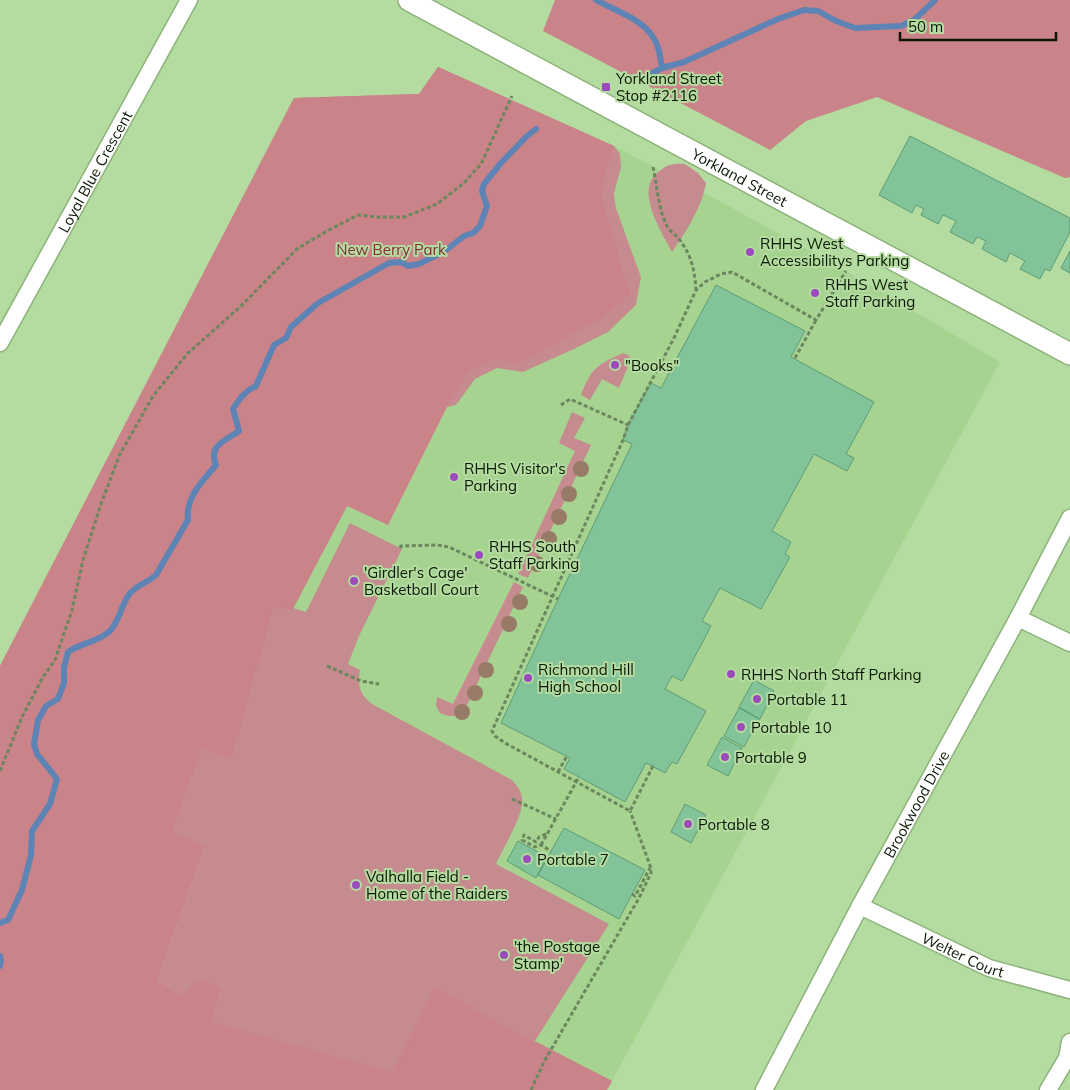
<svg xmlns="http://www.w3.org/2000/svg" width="1070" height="1090" font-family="Mulish,sans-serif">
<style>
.built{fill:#a7d391}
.green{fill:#c58b8e;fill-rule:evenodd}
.forest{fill:#ca8388}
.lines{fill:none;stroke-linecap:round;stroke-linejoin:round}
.stream{stroke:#5d84b5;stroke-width:6}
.building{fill:#82c399;stroke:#5d9d75}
.minor-casing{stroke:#8db37a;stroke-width:19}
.tertiary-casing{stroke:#8db37a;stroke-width:24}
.path{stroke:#6b875d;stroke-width:3;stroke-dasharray:4 2.5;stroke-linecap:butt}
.minor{stroke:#fff;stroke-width:16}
.tertiary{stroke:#fff;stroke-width:21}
.tree{fill:#987b67}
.poi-dot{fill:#9b4bbb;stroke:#b4dba0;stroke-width:2}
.labels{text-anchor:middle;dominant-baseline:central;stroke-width:4;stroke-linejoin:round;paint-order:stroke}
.poi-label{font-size:15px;fill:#0a1703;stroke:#b4dba0;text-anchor:start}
.street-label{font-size:15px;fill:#0a1703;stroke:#b4dba0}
.park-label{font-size:15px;fill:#812c38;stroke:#b4dba0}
</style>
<rect width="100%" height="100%" fill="#b4dba0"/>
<polygon class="built" points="614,146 725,204 846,271 1000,362 612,1081 525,1037 254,605 347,506 470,370 636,305 641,277 616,208 614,194 621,167 620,154"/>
<g class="green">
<path d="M438 67 614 146 620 154 621 167 614 194 616 208 641 277 636 305 608 332 576 348 523 372 497 368 475 379 456 405 447 407 347 506 293 608 306 612 350 523 402 549 359 636 348 664 360 670C357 686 360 694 372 704L512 780C516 785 521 790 522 797 525 815 503 847 496 864L609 924 535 1041 612 1081 607 1090H0V666L294 98 419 94ZM205 847 158 980 182 995 223 988 212 1022 112 994Z"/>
<path d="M685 164 698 173 706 183C702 207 686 232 672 252 662 232 635 192 657 173 666 165 672 163 685 164Z"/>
<path d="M623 353 628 355 631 359 619 388 602 379 590 400 581 395C592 367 596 366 623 353Z"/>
<polygon points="572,412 585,418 574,438 591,445 528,578 518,574 575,451 559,443"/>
<path d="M514 582 523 587 467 705C459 716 453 719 440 713L436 706 437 697 453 704Z"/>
</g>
<g class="forest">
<polygon points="555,0 1070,0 1070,177 1065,178 877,97 806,121 770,150 543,31"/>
<polygon points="438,67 614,146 605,172 602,197 621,265 631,294 601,319 519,363 493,360 470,370 447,407 388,525 347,506 293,609 274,607 231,760 202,748 172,831 205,847 158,980 182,995 200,980 223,988 212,1022 392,1072 435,987 525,1037 612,1081 607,1090 0,1090 0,666 294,98 419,94"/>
</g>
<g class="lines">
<g class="stream">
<path d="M596 0C617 12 648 20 657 45 660 52 661 61 662 68"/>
<polyline points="647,76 662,68 684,62 778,19 804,10 818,11 836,21 855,28 901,26 914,20 935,0"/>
<path d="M0 923 8 920 22 890 31 855 32 831 50 804 57 779 37 754 34 744 38 720 46 706 58 699 64 683V667L68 652C81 643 98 642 110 631 119 621 121 607 128 596 135 585 148 583 156 575L188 520C185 497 203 481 216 465 208 445 225 441 239 431L233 409C240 398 245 391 256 386L274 345 286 338 291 327 318 303 389 263 401 262 408 266 419 264 445 251 464 236 473 233 480 226 487 206 482 191 484 184 501 163 526 137 536 129"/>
<polyline points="0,956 1,961 0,966"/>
</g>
</g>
<g class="building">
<polygon points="910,136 1070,218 1070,232 1050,271 1045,269 1040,279 1020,269 1025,261 1010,253 1006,262 982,249 986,241 977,237 973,244 950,232 956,221 943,215 938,224 921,215 924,209 916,205 912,213 879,195"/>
<polygon points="1070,251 1070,273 1061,268"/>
<polygon points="716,285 805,331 791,357 874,402 846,454 854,458 847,471 814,454 772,531 791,542 785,554 790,557 761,609 720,588 702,621 711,626 682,681 672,676 665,689 706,711 677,764 672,762 665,773 646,763 625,802 564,769 570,758 501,723 558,599 632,444 623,440 628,425 651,383 661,388"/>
<polygon points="754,680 774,691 760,719 739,707"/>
<polygon points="739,708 759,719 744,747 724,736"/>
<polygon points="722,737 742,748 728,776 707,765"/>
<polygon points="685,804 706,815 691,843 671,832"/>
<polygon points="564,828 645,870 619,919 538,875"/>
<polygon points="518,841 547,857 536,878 507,861"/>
</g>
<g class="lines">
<g class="minor-casing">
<g id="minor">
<path id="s1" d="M0 343 189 0"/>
<polyline points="1018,618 1070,643"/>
<path id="s2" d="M860 906 989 968 1070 990"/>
<path id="s3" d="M764 1090 860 906 1018 618 1070 518"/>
<polyline points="1048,1090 1067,1058 1070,1042"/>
</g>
</g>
<g class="tertiary-casing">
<g id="tertiary">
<path id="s4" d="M409 0 1070 354"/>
</g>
</g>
<g class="path">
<path d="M653 167C657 185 658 207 666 224 668 230 675 234 679 239 691 254 695 271 696 290"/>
<polyline points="795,358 816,320"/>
<polyline points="561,405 570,399 628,425"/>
<polyline points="400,548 401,546 437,545 449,547 558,599"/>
<polyline points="327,666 361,681 379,684"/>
<polyline points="653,766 630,811 505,743 495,736 492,731 623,440 628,425 674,338 696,290 705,282 721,274 732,272 816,320 846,271"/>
<polyline points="0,771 22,717 43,677 55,660 72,610 83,560 101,504 119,456 153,396 187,354 240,307 297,249 327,231 358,215 377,217 404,217 437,204 464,183 481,164 512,96"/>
<polyline points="558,772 567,756"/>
<polyline points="512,799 556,819"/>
<polyline points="546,834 539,837 536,842 524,835 522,840 535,847 541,845 551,851"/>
<polyline points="541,845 579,777"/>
<polyline points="632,894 635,896 650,868"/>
<polyline points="531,1090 545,1060 639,898 651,873 651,868 630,811"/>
</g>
<use href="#minor" class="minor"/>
<use href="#tertiary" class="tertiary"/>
</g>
<g class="tree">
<circle cx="581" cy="469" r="8"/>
<circle cx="569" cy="494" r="8"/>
<circle cx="559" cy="517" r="8"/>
<circle cx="549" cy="539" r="8"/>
<circle cx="537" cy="564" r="8"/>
<circle cx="520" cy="602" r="8"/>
<circle cx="509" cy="624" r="8"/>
<circle cx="486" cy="670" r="8"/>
<circle cx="475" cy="693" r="8"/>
<circle cx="462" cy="712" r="8"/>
</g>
<g class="poi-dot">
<rect x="601" y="82" width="10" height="10" rx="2.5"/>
<circle cx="750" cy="252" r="5"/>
<circle cx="815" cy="293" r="5"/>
<circle cx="615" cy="365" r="5"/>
<circle cx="454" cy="477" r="5"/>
<circle cx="479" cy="555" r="5"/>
<circle cx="354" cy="581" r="5"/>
<circle cx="731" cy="674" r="5"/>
<circle cx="528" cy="678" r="5"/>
<circle cx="757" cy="699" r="5"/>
<circle cx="741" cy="727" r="5"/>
<circle cx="725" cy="757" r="5"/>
<circle cx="688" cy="824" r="5"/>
<circle cx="527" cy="859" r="5"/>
<circle cx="356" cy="885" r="5"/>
<circle cx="504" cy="955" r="5"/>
</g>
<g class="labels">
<g class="poi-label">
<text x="616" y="78">Yorkland Street<tspan x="616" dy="17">Stop #2116</tspan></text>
<text x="760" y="243">RHHS West<tspan x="760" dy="17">Accessibilitys Parking</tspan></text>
<text x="825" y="284">RHHS West<tspan x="825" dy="17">Staff Parking</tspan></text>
<text x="625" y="365">"Books"</text>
<text x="464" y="468">RHHS Visitor's<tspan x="464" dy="17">Parking</tspan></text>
<text x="489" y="546">RHHS South<tspan x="489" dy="17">Staff Parking</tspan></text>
<text x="364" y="572">'Girdler's Cage'<tspan x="364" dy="17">Basketball Court</tspan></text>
<text x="538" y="669">Richmond Hill<tspan x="538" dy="17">High School</tspan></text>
<text x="741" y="674">RHHS North Staff Parking</text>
<text x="767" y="699">Portable 11</text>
<text x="751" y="727">Portable 10</text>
<text x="735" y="757">Portable 9</text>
<text x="698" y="824">Portable 8</text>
<text x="537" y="859">Portable 7</text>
<text x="366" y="876">Valhalla Field -<tspan x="366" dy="17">Home of the Raiders</tspan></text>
<text x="514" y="946">'the Postage<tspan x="514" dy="17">Stamp'</tspan></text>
</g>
<g class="street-label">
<text stroke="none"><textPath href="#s1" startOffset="196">Loyal Blue Crescent</textPath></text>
<text stroke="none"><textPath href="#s4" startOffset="375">Yorkland Street</textPath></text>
<text stroke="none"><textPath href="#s3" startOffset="324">Brookwood Drive</textPath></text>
<text stroke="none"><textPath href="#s2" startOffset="114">Welter Court</textPath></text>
</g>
<g class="park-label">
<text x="391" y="249">New Berry Park</text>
</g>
</g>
<path d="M900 32v8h156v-8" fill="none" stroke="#0a1703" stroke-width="2.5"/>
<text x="908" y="32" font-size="15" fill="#0a1703" stroke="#b4dba0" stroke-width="4" paint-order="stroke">50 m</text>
</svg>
